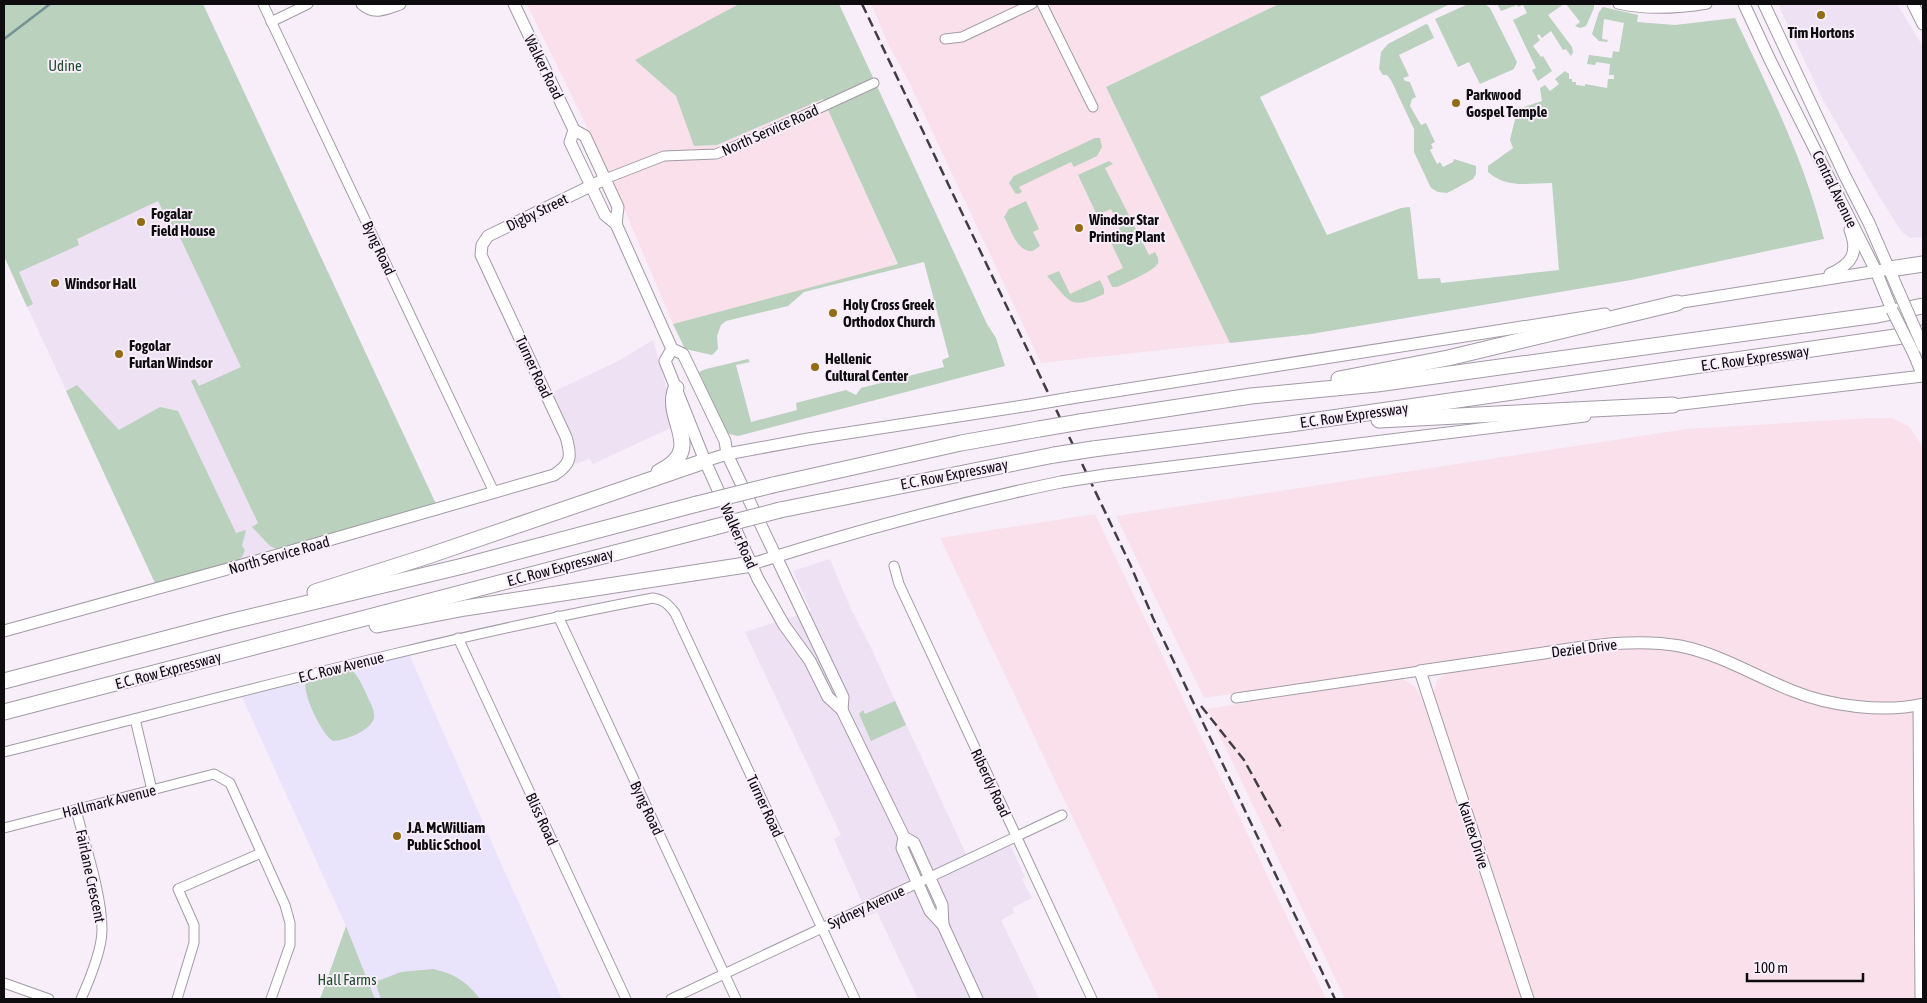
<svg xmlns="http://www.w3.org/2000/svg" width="1927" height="1003" font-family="'Asap Condensed',sans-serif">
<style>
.built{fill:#ede1f3}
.industrial{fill:#f9e0ea}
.education{fill:#e9e4fb}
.green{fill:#bad1bd}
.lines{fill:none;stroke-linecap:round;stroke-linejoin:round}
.stream{stroke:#759294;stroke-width:2.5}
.street-casing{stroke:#a29aa5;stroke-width:11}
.secondary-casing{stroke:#a29aa5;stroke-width:13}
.highway-casing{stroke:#a29aa5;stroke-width:17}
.street{stroke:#fff;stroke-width:9}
.secondary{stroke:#fff;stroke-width:11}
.highway{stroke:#fff;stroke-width:15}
.rail{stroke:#413d42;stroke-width:2.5;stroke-dasharray:10 5;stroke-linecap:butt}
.secondary-bridge-casing{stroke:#a29aa5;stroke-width:13;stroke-linecap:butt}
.highway-bridge-casing{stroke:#a29aa5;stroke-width:17;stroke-linecap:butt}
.secondary-bridge{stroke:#fff;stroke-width:11}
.highway-bridge{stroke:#fff;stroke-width:15}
.poi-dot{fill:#926b13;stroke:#f7eefa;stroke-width:2}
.labels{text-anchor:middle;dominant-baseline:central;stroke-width:4;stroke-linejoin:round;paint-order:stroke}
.poi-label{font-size:15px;font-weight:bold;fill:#0f0c10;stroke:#f7eefa;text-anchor:start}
.park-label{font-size:15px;fill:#224d2c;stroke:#f7eefa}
.street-label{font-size:15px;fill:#0f0c10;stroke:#f7eefa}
</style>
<rect width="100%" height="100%" fill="#f7eefa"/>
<g class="built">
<polygon points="1780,4 1897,4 1923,47 1923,237 1910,238 1902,232 1882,201 1823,100 1780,8"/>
<polygon points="226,53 436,504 155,583 4,256 4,162"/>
<polygon points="653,340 677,425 593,464 590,459 575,464 575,447 551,393 620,360"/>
<polygon points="830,559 850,607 871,648 966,854 1007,838 1025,877 1022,879 1032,898 1012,908 1014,913 1001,920 1039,999 918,999 877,912 868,916 834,839 841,835 745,632 811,611 793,571"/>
</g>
<g class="industrial">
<polygon points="527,4 739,4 725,12 653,76 676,96 695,146 717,145 823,99 898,265 673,324 606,166"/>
<polygon points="871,4 1279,4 1182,50 1311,334 1041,363 908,80 889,46"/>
<polygon points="1871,418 1892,418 1910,427 1923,448 1923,698 1893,703 1854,701 1817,694 1668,639 1624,637 1204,698 1116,516 1687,429"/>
<polygon points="1095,514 1326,999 1159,999 940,538"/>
<polygon points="1625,647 1651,647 1682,651 1711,659 1830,707 1886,714 1923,710 1923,999 1533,999 1433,694 1437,680 1450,671"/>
<polygon points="1400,678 1408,682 1416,688 1427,707 1522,999 1345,999 1207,709"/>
</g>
<polygon class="education" points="409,654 499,859 562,999 375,999 346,926 242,697"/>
<g class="green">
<polygon points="4,4 203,4 436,504 277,549 270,546 252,527 258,523 191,381 195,379 199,386 241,367 177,231 173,232 158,201 77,239 79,245 19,272 33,304 27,307 4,256"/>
<polygon points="739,4 839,4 987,324 996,338 1005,366 738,436 729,434 725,429 699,372 706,369 748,359 750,362 736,365 751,422 797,410 796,403 846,390 856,395 861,388 944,367 942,360 949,357 924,262 804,292 788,306 726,321 721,325 717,336 718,349 712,355 685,349 673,324 898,264 823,99 717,145 694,146 676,96 635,60"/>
<path d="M1279 4H1450L1260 97 1327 235 1401 208 1410 207 1418 279 1440 278 1441 283 1559 270 1552 183C1529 183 1507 189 1488 172V166L1513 148 1510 140 1518 107 1521 108 1542 101 1540 88 1545 85 1550 91 1559 84 1555 79 1565 71 1569 74V79H1572V82H1576V85L1585 86V84L1607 88 1608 79H1614V75H1609L1610 64 1596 62 1595 65 1587 64 1589 55 1612 58 1613 51 1619 52 1624 23 1604 19 1602 39 1608 40 1607 42 1599 41 1592 34 1599 12 1603 7 1638 15 1637 22 1675 25 1735 18C1769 90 1805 161 1824 239L1631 280 1311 334 1230 343 1106 87Z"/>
<polygon points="1468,4 1485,4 1490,8 1517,62 1514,69 1480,84 1469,62 1458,67 1435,19"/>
<polygon points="1497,4 1564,4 1548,15 1572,47 1573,52 1571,56 1566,49 1563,50 1551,31 1542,38 1539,34 1537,36 1540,40 1533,46 1541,57 1543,56 1552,71 1538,81 1532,70 1536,68 1513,20 1527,13 1523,5 1518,7 1517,5 1501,11"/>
<polygon points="1566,4 1594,4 1594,8 1586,26 1580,28 1575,26 1580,22"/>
<polygon points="1426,24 1428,25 1434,38 1399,55 1409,76 1403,78 1405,81 1410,82 1416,97 1412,99 1410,106 1421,125 1426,123 1435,142 1431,144 1433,148 1430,150 1437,164 1440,162 1443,167 1453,162 1454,159 1476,166 1476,174 1473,179 1453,190 1447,193 1438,192 1431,188 1414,152 1414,129 1391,80 1387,75 1383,75 1379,69 1381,52 1388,44"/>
<polygon points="1095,138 1100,138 1102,147 1097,156 1074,167 1071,162 1019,187 1022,192 1018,194 1015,193 1009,183 1014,176"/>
<path d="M1109 161 1113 164 1105 168 1149 255 1155 252C1157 256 1159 259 1158 263 1155 271 1125 283 1117 287H1112L1107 276 1123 268 1107 234 1120 228 1111 209 1097 215 1078 175Z"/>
<path d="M1026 201 1039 229 1033 232 1040 246C1037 248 1033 252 1030 251 1016 250 1010 227 1004 217L1009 209Z"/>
<path d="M1059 271 1070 294 1100 280 1104 289V294C1069 311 1071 302 1047 276Z"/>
<polygon points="77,385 119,430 160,407 178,411 236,533 246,530 242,546 245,550 242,557 235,561 155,583 66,391"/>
<path d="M350 669C358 675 361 683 365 691 368 699 375 709 374 717 373 730 344 741 333 741 322 735 301 692 306 680Z"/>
<polygon points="895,701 906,725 871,741 859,714 863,710 865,714"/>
<polygon points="346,926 375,999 320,999"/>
<path d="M433 969C455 974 466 981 480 999H381L375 982 401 972Z"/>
</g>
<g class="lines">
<polyline class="stream" points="4,39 50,4"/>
<g class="street-casing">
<g id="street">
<polyline points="263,4 494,492"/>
<polyline points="1042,4 1093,107"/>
<path d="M1618 4C1648 11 1677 9 1707 4"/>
<polyline points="271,22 308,4"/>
<polyline points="945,39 962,37 1032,4"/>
<polyline points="605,179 664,156 716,154 759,136 874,83"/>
<polyline points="894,566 899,584 1092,999"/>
<polyline points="558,616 736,999"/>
<polyline points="458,638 626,999"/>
<polyline points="1236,698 1420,671"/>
<polyline points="1918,705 1920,999"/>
<polyline points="135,719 152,790"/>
<path d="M4 752C219 698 434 639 653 598 664 600 668 604 675 613L855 999"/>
<path d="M76 810C85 845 102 894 102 930 102 949 89 981 81 999"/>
<polyline points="4,828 214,774 230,783 285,905 290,923 290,945 271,999"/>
<polyline points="4,983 49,999"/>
<polyline points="177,999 194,943 194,925 178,889 261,853"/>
<polyline points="671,999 1062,815"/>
</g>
</g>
<g class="secondary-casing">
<g id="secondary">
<path d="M362 4C374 15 386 9 400 4"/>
<polyline points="514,4 574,130 585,136 618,207 616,224"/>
<polyline points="1744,4 1769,58 1876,271 1892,310"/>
<polyline points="1764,4 1845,176 1869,223 1899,292"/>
<polyline points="1913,4 1923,24"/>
<polyline points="574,130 570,142 605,215 616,224 672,349 683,354 725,441 727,454 843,697 842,710"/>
<path d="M1830 274C1852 264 1859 253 1850 230"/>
<polyline points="1670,304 1890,269"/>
<polyline points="672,349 665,361 705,461 758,579 784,625 810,661 828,697 842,710 904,837 914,843 942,905 943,925"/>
<polyline points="1913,352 1923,376"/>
<polyline points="1071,398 1605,314"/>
<polyline points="1665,406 1923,376"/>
<polyline points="705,461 727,454 808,439 1030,405"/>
<polyline points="1105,475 1585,416"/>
<path d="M752 564C855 531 955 504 1061 482"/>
<path d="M4 631 260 560 554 475C571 464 572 457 566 437L481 255 482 245 488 236 605 179"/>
<polyline points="904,837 902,848 930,911 943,925 977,999"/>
<path d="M1528 999 1420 671C1461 665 1503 659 1544 653 1589 646 1635 638 1680 646 1720 654 1755 676 1793 691 1829 706 1884 713 1923 704"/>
</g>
</g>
<g class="highway-casing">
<g id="highway">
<polyline points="1890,269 1923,264"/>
<polyline points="1339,379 1448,358 1677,303"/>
<polyline points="1379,420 1673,405"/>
<polyline points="1080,422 1251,396 1377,384 1877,315 1923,306"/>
<polyline points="1093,449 1290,424 1923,333"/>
<path d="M659 472C707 449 663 420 676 388"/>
<polyline points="773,485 961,443 1039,429"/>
<polyline points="780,510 1054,455"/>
<polyline points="315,592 428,556 705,461"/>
<polyline points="377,625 465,608 752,564"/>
<polyline points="4,681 229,622 463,566 697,504"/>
<polyline points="4,712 711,528"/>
</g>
</g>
<use href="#street" class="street"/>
<use href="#secondary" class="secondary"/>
<use href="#highway" class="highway"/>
<g class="rail">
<polyline points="862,4 1130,564 1153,618 1335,999"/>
<polyline points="1201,706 1244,760 1283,831"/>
</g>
<g class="secondary-bridge-casing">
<g id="secondary-bridge">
<polyline points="1899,292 1923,347"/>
<polyline points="1892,310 1913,352"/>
<polyline points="1030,405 1071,398"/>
<polyline points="1061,482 1105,475"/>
</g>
</g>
<g class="highway-bridge-casing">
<g id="highway-bridge">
<polyline points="1039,429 1080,422"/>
<polyline points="1054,455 1093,449"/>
<polyline points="697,504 773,485"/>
<polyline points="711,528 780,510"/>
</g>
</g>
<use href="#secondary-bridge" class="secondary-bridge"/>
<use href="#highway-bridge" class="highway-bridge"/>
</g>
<g class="poi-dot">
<circle cx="1821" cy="15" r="5"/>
<circle cx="1456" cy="103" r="5"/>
<circle cx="141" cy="222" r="5"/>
<circle cx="1079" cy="228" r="5"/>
<circle cx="55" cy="283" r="5"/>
<circle cx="833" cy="313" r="5"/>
<circle cx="119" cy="354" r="5"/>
<circle cx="815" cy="367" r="5"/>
<circle cx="397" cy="836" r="5"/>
</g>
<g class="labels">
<g class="poi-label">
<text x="1821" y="32" text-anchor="middle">Tim Hortons</text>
<text x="1466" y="94">Parkwood<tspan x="1466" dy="17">Gospel Temple</tspan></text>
<text x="151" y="213">Fogalar<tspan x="151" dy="17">Field House</tspan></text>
<text x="1089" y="219">Windsor Star<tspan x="1089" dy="17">Printing Plant</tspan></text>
<text x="65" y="283">Windsor Hall</text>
<text x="843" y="304">Holy Cross Greek<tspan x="843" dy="17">Orthodox Church</tspan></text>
<text x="129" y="345">Fogolar<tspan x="129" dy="17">Furlan Windsor</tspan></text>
<text x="825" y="358">Hellenic<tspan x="825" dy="17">Cultural Center</tspan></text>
<text x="407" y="827">J.A. McWilliam<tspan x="407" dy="17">Public School</tspan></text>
</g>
<g class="park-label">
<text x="65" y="65">Udine</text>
<text x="347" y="979">Hall Farms</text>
</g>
<g class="street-label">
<text transform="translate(544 67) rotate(64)">Walker Road</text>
<text transform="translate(770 130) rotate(-24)">North Service Road</text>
<text transform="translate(1835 189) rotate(64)">Central Avenue</text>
<text transform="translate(537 212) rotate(-26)">Digby Street</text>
<text transform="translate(379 248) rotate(65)">Byng Road</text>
<text transform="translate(1755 358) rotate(-8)">E.C. Row Expressway</text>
<text transform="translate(534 367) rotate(65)">Turner Road</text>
<text transform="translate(1354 415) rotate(-8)">E.C. Row Expressway</text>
<text transform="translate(954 474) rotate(-11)">E.C. Row Expressway</text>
<text transform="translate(739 536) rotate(66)">Walker Road</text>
<text transform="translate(279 555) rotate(-16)">North Service Road</text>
<text transform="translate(560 567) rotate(-15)">E.C. Row Expressway</text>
<text transform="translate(1584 648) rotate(-7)">Deziel Drive</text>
<text transform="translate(341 667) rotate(-14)">E.C. Row Avenue</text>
<text transform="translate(168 670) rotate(-15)">E.C. Row Expressway</text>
<text transform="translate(991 783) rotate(65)">Riberdy Road</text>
<text transform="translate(109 801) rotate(-14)">Hallmark Avenue</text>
<text transform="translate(765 806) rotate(65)">Turner Road</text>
<text transform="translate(647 808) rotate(65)">Byng Road</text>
<text transform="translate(542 819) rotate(65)">Bliss Road</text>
<text transform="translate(1474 835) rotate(72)">Kautex Drive</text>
<text transform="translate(91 876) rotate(78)">Fairlane Crescent</text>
<text transform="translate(866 907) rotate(-25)">Sydney Avenue</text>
</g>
</g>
<rect width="1927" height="1003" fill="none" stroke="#0f0c10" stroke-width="10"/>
<path d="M1747 973v8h116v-8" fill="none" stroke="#0f0c10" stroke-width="2.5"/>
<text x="1754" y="973" font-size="15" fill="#0f0c10" stroke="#f7eefa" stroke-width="4" paint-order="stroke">100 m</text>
</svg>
